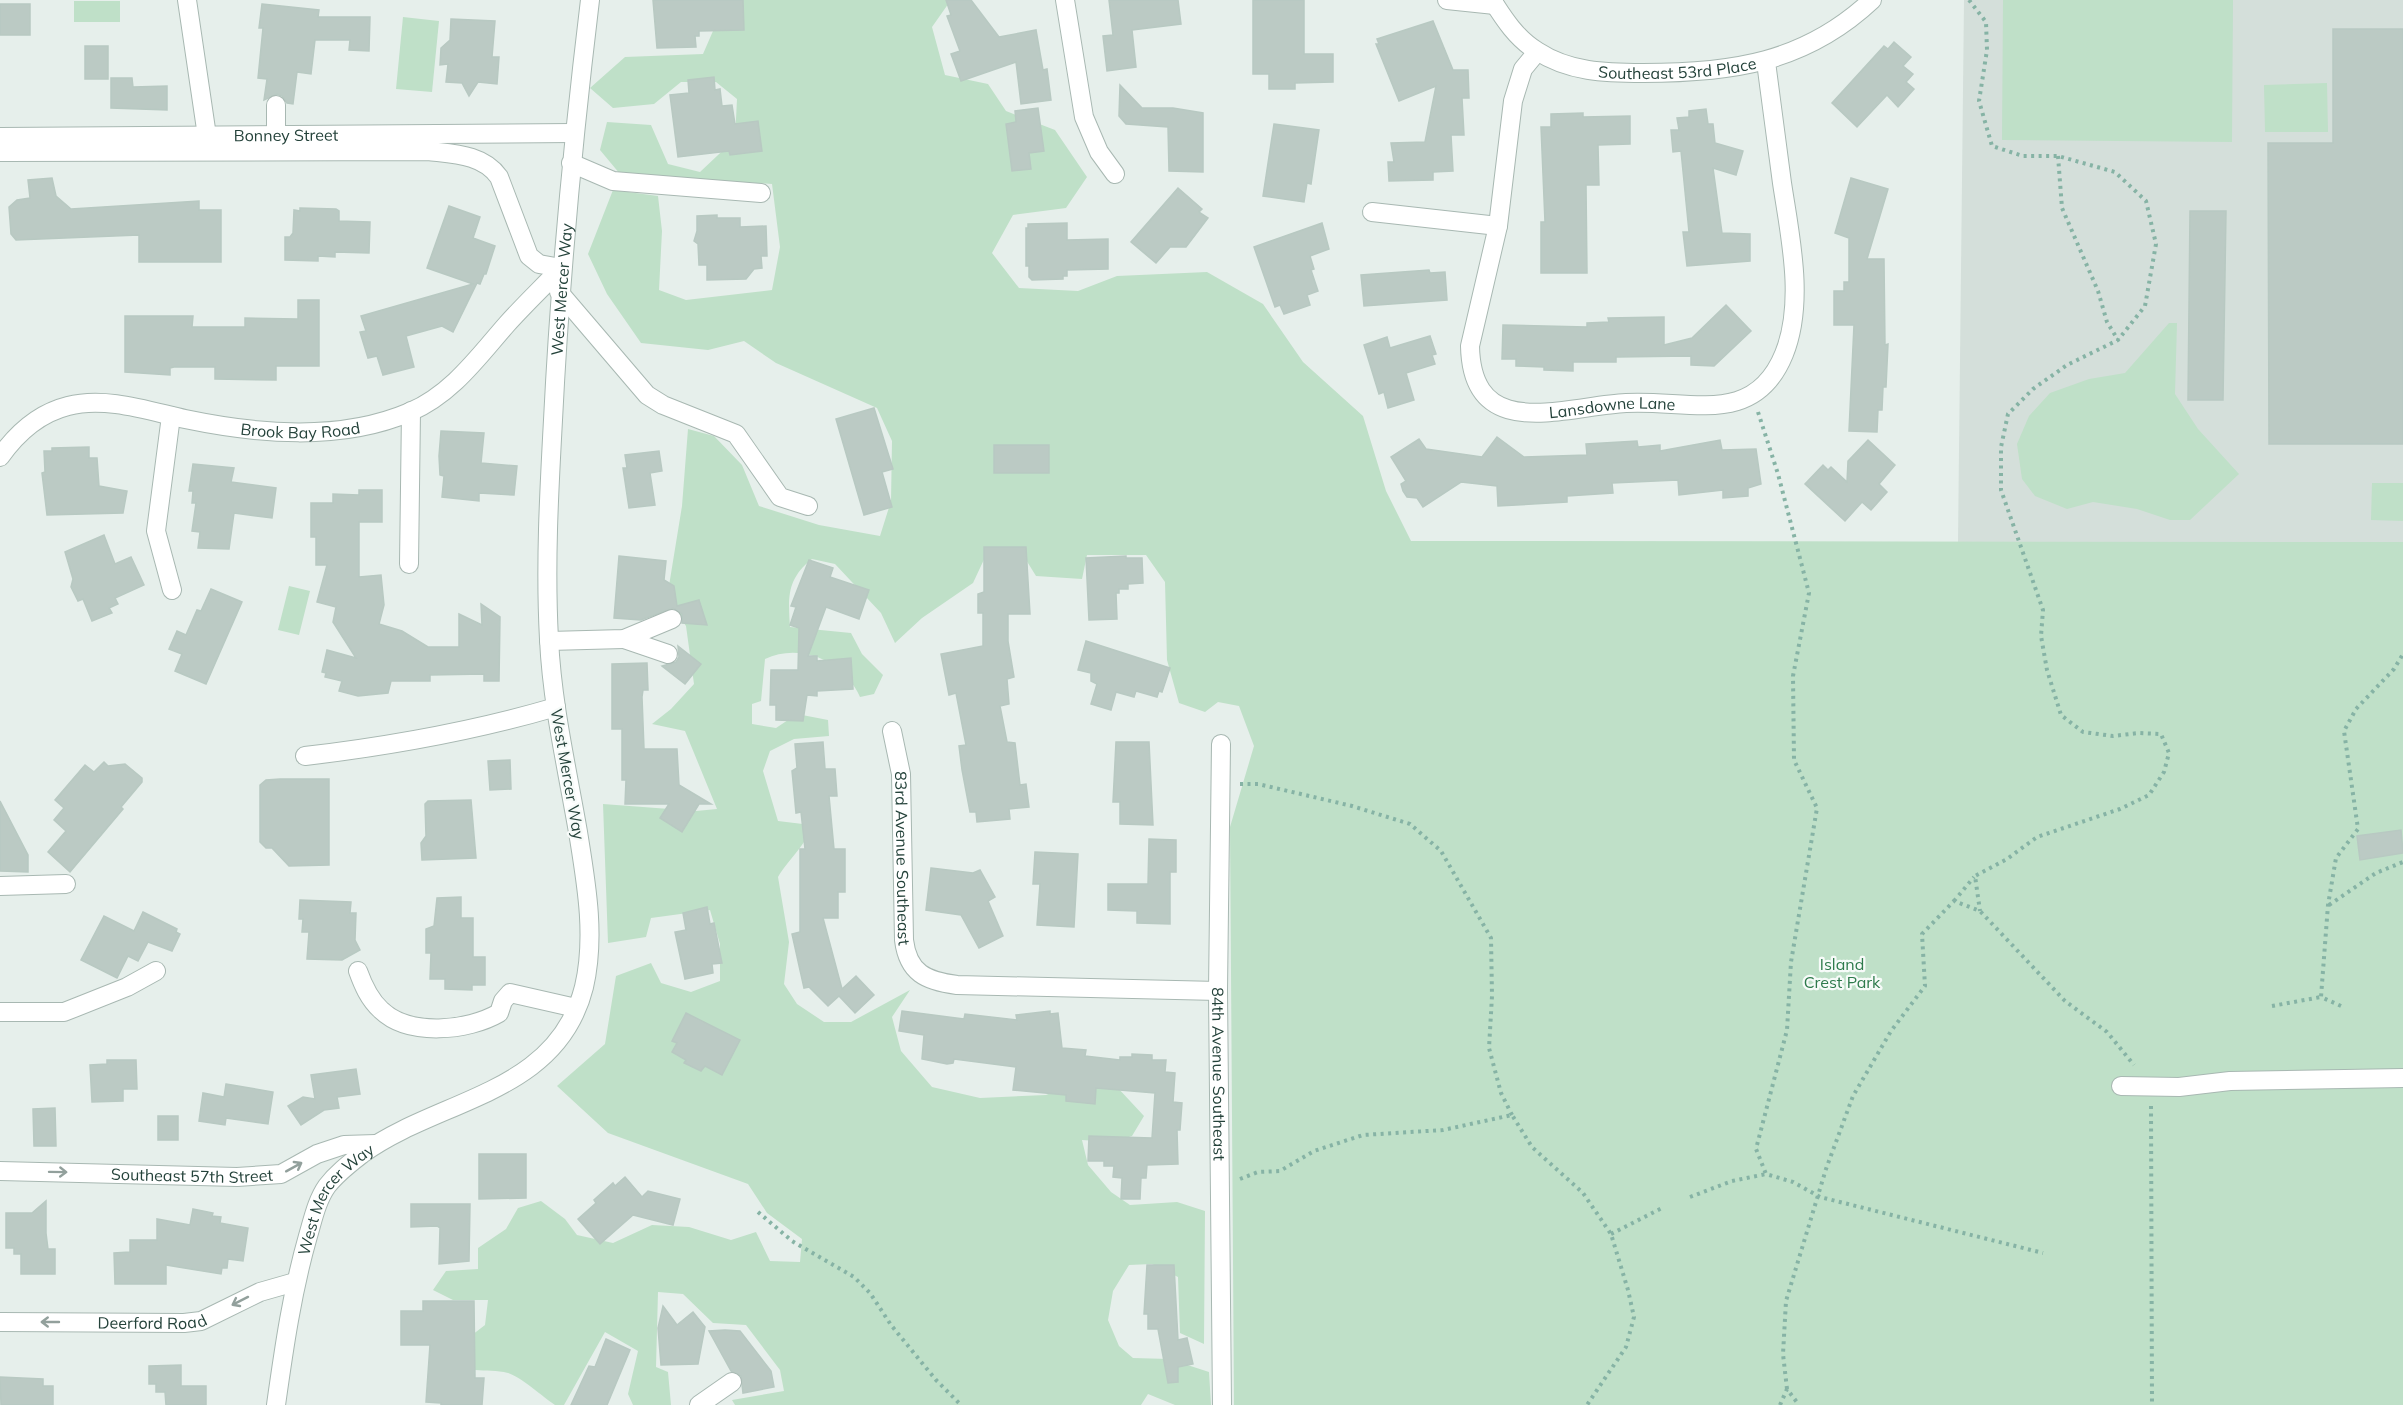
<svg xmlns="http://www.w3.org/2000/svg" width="2403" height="1405" font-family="Mulish,sans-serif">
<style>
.built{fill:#d4dfda}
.green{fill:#bfe0c8}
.building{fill:#bbcac4;stroke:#b8c9c2;stroke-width:1.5}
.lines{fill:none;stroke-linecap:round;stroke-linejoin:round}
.minor-casing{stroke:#a8b8b2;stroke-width:20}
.path{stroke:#86b3a5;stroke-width:4;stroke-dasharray:3 4.5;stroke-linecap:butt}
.minor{stroke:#fff;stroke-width:18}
.oneway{stroke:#92a09c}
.labels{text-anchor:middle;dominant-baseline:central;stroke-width:4.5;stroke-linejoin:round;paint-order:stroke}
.street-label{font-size:16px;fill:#24423a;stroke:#f7fbf9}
.park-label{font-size:16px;fill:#2d7a4b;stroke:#f7fbf9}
</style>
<rect width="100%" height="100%" fill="#e6efeb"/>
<polygon class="built" points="1964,0 2403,0 2403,542 1958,542"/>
<g class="green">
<path d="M742 0H951L932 27 945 75 988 84 1006 111 1055 130 1087 177 1066 208 1013 215 992 253 1019 288 1078 291 1117 276 1207 272 1263 304 1303 362 1363 416 1386 491 1411 541 2403 542V1405H1234L1230 827 1254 746 1239 706 1218 702 1205 712 1179 703 1167 660 1165 582 1146 555H1087L1082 579 1036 576 1023 555 987 553 973 583 922 618 895 643 881 613 835 564 812 559C787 579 788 596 790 627L851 633 862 654 883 675 874 694 860 697C845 661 800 642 765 659L761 701 752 704V724L776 728 797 714 828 720 829 736 794 739 770 751 763 771 778 821 811 825C809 842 788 860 778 877L789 942 784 984 797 1004 824 1022H851L910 990 892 1017 901 1051 932 1087 980 1098 1046 1095 1115 1066 1117 1087 1144 1116 1132 1136 1113 1142 1082 1140 1088 1165 1111 1192 1130 1205 1177 1202 1205 1211 1204 1344 1180 1333 1178 1277 1152 1264 1129 1265 1113 1291 1108 1320 1119 1346 1133 1358 1169 1359 1209 1372 1211 1405H1175L1148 1394 1141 1405H735L732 1400 784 1391 780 1370 746 1325 713 1323 683 1294 658 1292 656 1367 668 1372 671 1405H633L628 1394 638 1351 605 1332 564 1405H555C543 1397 521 1377 508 1373 486 1367 463 1378 450 1352L485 1325 488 1300H453L433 1290 446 1271 478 1269V1248L506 1229 518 1208 541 1201 565 1219 577 1235 613 1243 652 1225 689 1227 731 1240 756 1232 770 1261 800 1262 802 1239 767 1213 748 1184 608 1133 557 1086 605 1044 616 976 651 963 661 983 691 992 720 981V944L710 910 651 918 646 937 608 943 603 804 696 811 717 809 685 731 652 724 671 709 694 684 686 626 667 598 682 506 688 429 714 436 742 465 759 506 819 525 880 536 891 501 892 441 877 408 776 363 744 341 708 350 641 343 607 294 588 254 613 190 658 196 662 231 659 290 686 300 772 290 780 247 772 184 620 174 600 150 607 122 651 125 668 164 700 172 735 139 737 99 716 82H681L654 104 613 108 590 88 625 57 703 54 723 8Z"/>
<polygon points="2003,0 2233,0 2232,142 2002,140"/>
<rect x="74" y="1" width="46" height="21"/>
<polygon points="403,17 439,21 432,92 396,89"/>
<polygon points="2327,83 2328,132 2265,132 2264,85"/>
<polygon points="2169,323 2177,323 2175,394 2198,429 2239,474 2190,520 2170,520 2137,509 2093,502 2067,509 2035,496 2022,479 2017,444 2029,416 2050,393 2089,379 2125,373"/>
<polygon points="2372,483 2403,483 2403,521 2371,520"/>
<polygon points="289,586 310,591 299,635 278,630"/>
</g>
<g class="building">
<polygon points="653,0 743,0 744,30 699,31 699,36 695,36 696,47 657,48"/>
<polygon points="946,0 971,0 999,37 1036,30 1043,70 1047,69 1051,100 1021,104 1016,62 961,81 951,54 960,51 947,16 951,15"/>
<polygon points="1109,0 1178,0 1181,24 1132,30 1136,67 1107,71 1103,36 1113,35"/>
<polygon points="1253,0 1304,0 1304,54 1333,54 1333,82 1295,83 1295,89 1269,89 1269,74 1253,74"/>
<rect x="0" y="4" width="30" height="31"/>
<polygon points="262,4 319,10 318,17 370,17 369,51 349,50 350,40 315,40 311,74 297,72 293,104 287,103 282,96 277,94 264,100 267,79 258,78 263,28 259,28"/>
<polygon points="451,19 495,21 492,57 499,57 497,84 478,82 469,96 462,83 446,82 448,64 440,65 441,48 450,40"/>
<polygon points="1433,21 1453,70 1468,70 1469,98 1462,98 1464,135 1451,135 1453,171 1433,172 1433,180 1389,181 1388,162 1394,162 1391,143 1425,142 1436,86 1399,101 1376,44 1379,44 1377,39"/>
<polygon points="2333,29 2403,29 2403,444 2269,444 2268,143 2333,143"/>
<polygon points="1894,42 1911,57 1903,66 1913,74 1906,82 1914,89 1898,107 1887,95 1857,127 1832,103 1884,46 1888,49"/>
<rect x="85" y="46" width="23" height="33"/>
<polygon points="714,77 715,90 720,89 722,106 732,105 735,124 758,121 762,151 730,155 729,151 678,157 670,95 689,93 688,80"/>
<polygon points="111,78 132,78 133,87 167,86 167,110 111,108"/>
<polygon points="1120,85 1142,108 1173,108 1203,113 1203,172 1169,171 1168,127 1126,124 1119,116"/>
<polygon points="1038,108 1044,151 1029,153 1031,169 1012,171 1006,124 1016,122 1015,111"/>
<polygon points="1706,109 1708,124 1713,124 1715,143 1743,151 1736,175 1713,168 1722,233 1750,234 1750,261 1687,266 1683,232 1689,232 1681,151 1673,152 1671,130 1679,130 1677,118 1689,117 1689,111"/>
<polygon points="1583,113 1583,117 1630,116 1630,144 1598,145 1599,185 1586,185 1587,273 1541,273 1541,222 1545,222 1541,127 1551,127 1551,114"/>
<polygon points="1274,124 1319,130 1311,184 1307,183 1304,202 1263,196"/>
<polygon points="52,178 56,196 71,209 199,201 199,210 221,210 221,262 139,262 139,235 16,240 11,234 9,207 17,200 30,198 28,180"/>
<polygon points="1851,178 1888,189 1867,259 1884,259 1885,345 1888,344 1886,387 1883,387 1882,410 1878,410 1877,432 1849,431 1854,325 1834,325 1834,291 1844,291 1844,282 1849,282 1849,238 1835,233"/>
<polygon points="1178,188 1202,209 1199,212 1208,218 1186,247 1170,247 1156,263 1131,242"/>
<polygon points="449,206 480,217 473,238 495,246 486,274 484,274 480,284 477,283 453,332 442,326 406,336 414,367 383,375 377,356 368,358 360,332 366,331 361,316 473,284 427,268"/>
<polygon points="300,208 336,209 339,211 339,221 370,222 369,253 335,252 335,257 318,256 318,261 285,260 285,237 290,237 293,233 294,210 300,211"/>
<polygon points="2190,211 2226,211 2223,400 2188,400"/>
<polygon points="717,215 717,218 740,218 740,227 766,226 767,256 761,256 762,268 754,269 746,279 707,280 707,265 699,265 698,244 694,241 697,231 697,216"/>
<polygon points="1067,223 1067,240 1108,239 1108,269 1067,270 1067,276 1063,276 1063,279 1032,280 1029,277 1029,266 1026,266 1026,228 1028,228 1028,224"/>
<polygon points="1322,223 1329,249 1310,256 1314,269 1311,270 1318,291 1307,295 1310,305 1284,314 1280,305 1275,307 1254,247"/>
<polygon points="1429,270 1430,273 1445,272 1447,300 1364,306 1361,275"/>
<polygon points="298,300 319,300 319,366 276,366 276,380 215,379 215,367 174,367 170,368 170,375 125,372 125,316 193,316 192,327 245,327 245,318 298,319"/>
<polygon points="1726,305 1751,331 1714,366 1691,365 1691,356 1616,357 1616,362 1573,362 1573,371 1544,370 1544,367 1516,366 1516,359 1502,359 1503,325 1587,327 1587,323 1609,322 1608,318 1664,317 1664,345 1692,338"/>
<polygon points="1430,336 1436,354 1432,355 1435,364 1406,373 1414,400 1388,408 1384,392 1379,394 1364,345 1387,337 1390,348"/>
<polygon points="874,408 893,469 882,472 892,507 864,515 836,419"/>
<polygon points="441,431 484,433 481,463 517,466 514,495 479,493 479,501 442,497 444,476 440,475 439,456"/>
<polygon points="1497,437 1524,457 1587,455 1586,444 1637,441 1638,447 1660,445 1660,451 1720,440 1722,450 1756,449 1761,484 1748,488 1748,496 1723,498 1723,490 1679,495 1678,480 1612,483 1613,493 1567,496 1567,502 1498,506 1497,486 1461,482 1423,507 1417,498 1407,497 1403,491 1401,484 1406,481 1391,457 1419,439 1426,449 1482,457"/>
<polygon points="1868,440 1895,465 1879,484 1887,492 1871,510 1862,502 1845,521 1805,484 1823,465 1828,470 1831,467 1847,482 1848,461"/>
<rect x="994" y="445" width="55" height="28"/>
<polygon points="89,447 89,458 97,458 99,486 127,491 123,513 47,515 42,473 45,472 44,451 52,451 52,448"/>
<polygon points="659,451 662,471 650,473 655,505 629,508 623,468 627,468 625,455"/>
<polygon points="193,464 234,468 231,482 276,488 272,518 234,513 229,549 198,548 200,532 192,531 196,503 192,503 193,491 189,491"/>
<polygon points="359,490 382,490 382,522 359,522 359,577 381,575 384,605 379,624 402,631 428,647 459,647 459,614 482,625 481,604 500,617 499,681 484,681 484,674 430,675 430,681 391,681 388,693 358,696 339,691 342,681 325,677 326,673 322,672 327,650 356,658 333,622 336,607 317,602 327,565 316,565 316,537 311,537 311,503 333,503 333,494 359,495"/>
<polygon points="104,535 115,564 131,557 144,585 115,598 118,604 109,608 112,613 92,621 83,599 78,601 71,587 73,579 65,552"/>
<polygon points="984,547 1026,547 1030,614 1008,614 1008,641 1014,677 1007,679 1009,704 1000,706 1007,742 1015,743 1020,785 1026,784 1029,807 1009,809 1010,819 977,822 976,812 970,812 962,770 959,746 966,745 956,693 949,695 941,654 983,646 983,613 978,613 978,594 984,592"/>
<polygon points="619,556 666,561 664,580 674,586 677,606 699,600 707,625 682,623 682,614 673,608 641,620 614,618"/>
<polygon points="1126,556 1126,558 1142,558 1143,583 1128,584 1128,589 1119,589 1119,593 1116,593 1117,619 1089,620 1086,558"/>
<polygon points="809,560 833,568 830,577 869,590 859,619 826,607 808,656 817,656 817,661 851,658 853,689 817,691 817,696 807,695 803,721 776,720 776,705 770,705 771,670 798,670 799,628 790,625 796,607 791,606"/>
<polygon points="211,589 242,602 206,684 175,671 182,654 169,649 177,631 186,635 197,610 201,611"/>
<polygon points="1086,641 1170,668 1162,692 1159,691 1157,697 1136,691 1134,697 1116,692 1111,710 1091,704 1097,684 1091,681 1091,673 1078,670"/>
<polygon points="678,646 701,664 685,684 662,666 676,662 679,657"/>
<polygon points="647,663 648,690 643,690 642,697 644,749 677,749 679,785 711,804 699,804 682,832 660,818 669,804 625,804 626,780 622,780 622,729 612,729 612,664"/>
<polygon points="823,742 825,769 835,769 837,796 829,796 834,849 845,849 845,892 838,892 838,918 823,918 842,989 856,976 874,995 855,1013 839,996 828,1006 809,987 804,988 792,934 800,932 800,849 805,849 801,812 796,813 792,771 797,768 795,744"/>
<polygon points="1116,742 1149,742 1153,825 1120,824 1120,802 1113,802"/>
<polygon points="510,760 511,789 490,790 488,761"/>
<polygon points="104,762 108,766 125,764 142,778 142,782 121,807 123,809 70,872 48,852 66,831 54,820 64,808 55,800 85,765 94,772"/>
<polygon points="280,779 329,779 329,865 289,866 272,848 266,848 260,842 260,785 266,780"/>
<polygon points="471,800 476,858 422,860 421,843 426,836 425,804 428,801"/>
<polygon points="0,801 28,855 28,872 0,871"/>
<polygon points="2401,830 2403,853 2360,860 2357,836"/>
<polygon points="1149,839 1176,840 1176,872 1170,872 1170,924 1137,923 1137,911 1108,910 1108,884 1148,884"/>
<polygon points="1035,852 1078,854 1074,927 1037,925 1040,884 1033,884"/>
<polygon points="931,868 973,873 980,870 995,897 988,901 1003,936 979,948 961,915 926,910"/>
<polygon points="461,897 461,918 473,918 473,957 485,957 485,985 472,985 472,990 445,989 445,979 430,979 431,953 426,953 426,929 434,926 437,898"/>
<polygon points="300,900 351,902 350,913 356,913 355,940 360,950 342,960 307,959 309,932 302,932 303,919 299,919"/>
<polygon points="707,907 710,924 714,923 722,963 712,964 713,973 685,979 675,932 686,930 683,913"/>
<polygon points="143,912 177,929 176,932 180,934 172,951 148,942 138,961 128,956 117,978 81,960 104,916 134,931"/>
<polygon points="902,1011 964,1019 965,1014 1017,1020 1016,1015 1050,1011 1050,1014 1058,1013 1062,1048 1086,1050 1085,1056 1120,1060 1120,1057 1132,1057 1132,1054 1152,1055 1152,1060 1166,1060 1165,1072 1175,1073 1173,1102 1182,1103 1180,1130 1177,1130 1178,1164 1147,1165 1146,1178 1141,1178 1140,1199 1121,1199 1122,1178 1113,1177 1114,1166 1104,1166 1104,1161 1088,1161 1089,1136 1152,1138 1155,1093 1096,1088 1095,1104 1066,1101 1066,1095 1013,1090 1016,1067 954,1059 953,1063 947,1064 922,1059 924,1035 899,1031"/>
<polygon points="686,1013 740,1040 722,1075 705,1066 701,1071 684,1063 686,1060 672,1052 677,1043 672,1041"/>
<polygon points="107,1060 136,1060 137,1089 123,1089 123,1101 92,1102 90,1065 107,1064"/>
<polygon points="356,1069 360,1094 337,1097 339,1108 324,1110 301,1125 288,1106 303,1097 315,1099 311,1075"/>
<polygon points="226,1084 273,1092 268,1124 226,1118 225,1125 199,1121 203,1093 224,1097"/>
<polygon points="55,1108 56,1146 34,1146 33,1109"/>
<rect x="158" y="1116" width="20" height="24"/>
<polygon points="479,1154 526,1154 526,1198 479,1199"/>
<polygon points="625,1177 642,1197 648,1191 680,1199 673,1225 633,1215 600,1244 578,1219 596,1203 594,1200 613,1183 615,1186"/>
<polygon points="46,1201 46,1233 48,1249 55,1249 55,1274 21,1274 21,1254 14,1254 14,1248 6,1248 6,1213 32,1213"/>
<polygon points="411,1204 470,1204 469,1261 439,1264 440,1228 437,1226 411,1227"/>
<polygon points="193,1209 213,1213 212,1216 221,1217 220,1223 248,1228 243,1261 228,1259 227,1268 222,1268 221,1274 166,1265 166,1284 115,1284 114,1253 130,1252 130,1240 157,1240 157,1219 190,1225"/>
<polygon points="1147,1265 1174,1265 1178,1340 1187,1338 1193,1364 1178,1367 1178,1382 1168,1383 1158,1329 1148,1329 1148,1314 1144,1314"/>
<polygon points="423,1301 474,1301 475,1378 484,1378 482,1405 441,1405 441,1403 426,1402 430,1345 401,1345 401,1311 423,1311"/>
<polygon points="663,1306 677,1325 693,1312 705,1327 698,1364 661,1365 658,1328"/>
<polygon points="725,1330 740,1331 771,1371 774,1387 743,1393 741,1376 731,1371 709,1331"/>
<polygon points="606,1339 630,1350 607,1405 571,1405 589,1366 595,1367"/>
<polygon points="181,1365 181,1386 206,1386 206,1405 166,1405 165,1392 156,1392 156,1384 149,1384 149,1366"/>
<polygon points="0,1377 43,1379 43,1386 53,1386 53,1405 1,1405"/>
</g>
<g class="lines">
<g class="minor-casing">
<g id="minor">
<polyline points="187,0 207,136"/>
<polyline points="1065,0 1084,117 1099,152 1115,174"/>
<polyline points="1447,0 1495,5"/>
<path id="s1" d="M1492 0C1504 19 1517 39 1537 51 1569 72 1605 73 1643 73 1731 73 1805 63 1872 0"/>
<path id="s2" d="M1537 52 1523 69 1513 101 1498 226 1470 346C1472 444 1565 406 1626 403 1688 399 1754 428 1784 354 1805 302 1790 236 1782 183 1777 143 1771 102 1766 62"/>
<polyline points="276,105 276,135"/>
<path id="s3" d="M0 137 574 133"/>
<path d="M0 152 428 151C453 154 483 154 499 177L529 256 539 264 561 268"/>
<polyline points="571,163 613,181 761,193"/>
<polyline points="1372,212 1498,226"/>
<polyline points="559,292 647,395 663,405 736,434 780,497 808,506"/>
<polyline points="171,416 156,531 172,590"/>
<path id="s4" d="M0 457C17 433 40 413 68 406 105 396 149 411 185 419 257 434 340 442 410 412 452 394 478 357 507 324 524 305 543 287 561 268"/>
<polyline points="409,564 411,411"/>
<polyline points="624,639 668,654"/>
<polyline points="549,641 624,639 672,619"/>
<path id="s5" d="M892 731 901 774 904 940C908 973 926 981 957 985L1218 991"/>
<path id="s6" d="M1221 744 1218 991 1222 1405"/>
<path d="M305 756C390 746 474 731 556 707"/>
<polyline points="0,886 66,884"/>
<path d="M358 971C363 985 369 999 381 1010 409 1037 468 1031 499 1013L503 1001 510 993 576 1008"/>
<polyline points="0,1012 64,1012 127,987 156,971"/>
<polyline points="2121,1086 2179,1087 2230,1081 2403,1078"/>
<path id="s7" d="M0 1171 237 1177 281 1174 317 1154 344 1145 376 1144"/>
<path id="s8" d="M0 1322 184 1323 201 1321 260 1292 295 1282"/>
<path id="s9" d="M276 1405C284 1348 292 1292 308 1236 313 1219 317 1200 327 1186 337 1173 349 1164 362 1154 439 1098 557 1095 584 987 596 936 586 882 578 832 567 768 552 704 549 639 545 566 549 493 553 420 560 279 573 140 590 0"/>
<polyline points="699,1405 732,1382"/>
</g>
</g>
<g class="path">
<polyline points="1969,0 1986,22 1987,50 1979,101 1992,146 2023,156 2058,156 2115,172 2146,201 2156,244 2145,306 2118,340 2067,365 2033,389 2008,414 2001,447 2001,490 2043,610 2041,636 2047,670 2061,715 2083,732 2113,736 2139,733 2161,734 2169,753 2164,772 2149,795 2120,809 2037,837 2007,859 1975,876 1980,911"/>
<polyline points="2058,156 2062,208 2098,291 2107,322 2118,340"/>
<polyline points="1758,412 1778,474 1809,593 1793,676 1794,760 1817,808 1791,962 1787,1030 1756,1149 1766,1174 1793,1182 1820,1197 2043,1253"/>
<polyline points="1240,784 1258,784 1352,806 1410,824 1441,851 1491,938 1492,996 1489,1048 1501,1093 1512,1115"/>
<polyline points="1954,901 1974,877"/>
<polyline points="2329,905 2376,873 2403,862"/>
<polyline points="2272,1006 2321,997"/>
<polyline points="2341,1006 2321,997 2328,905 2336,858 2358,829 2344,731 2356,709 2394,669 2403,654"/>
<polyline points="2151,1106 2152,1405"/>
<polyline points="1240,1179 1258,1172 1280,1171 1314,1151 1363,1135 1443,1130 1512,1115 1532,1147 1583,1193 1611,1234 1628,1290 1634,1317 1626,1347 1587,1405"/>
<polyline points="1690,1197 1732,1181 1766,1174"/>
<polyline points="758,1212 792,1241 854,1277 870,1293 891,1325 936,1380 961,1405"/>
<polyline points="1611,1234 1664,1207"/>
<polyline points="1787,1389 1783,1354 1786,1301 1826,1169 1853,1096 1891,1031 1925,986 1922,934 1954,901 1980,911 2065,1001 2107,1032 2134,1065"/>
<polyline points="1780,1405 1787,1389 1799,1405"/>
</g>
<use href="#minor" class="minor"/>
</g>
<defs><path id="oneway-shaft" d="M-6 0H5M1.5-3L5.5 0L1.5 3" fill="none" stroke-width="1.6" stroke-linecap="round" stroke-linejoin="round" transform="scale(1.5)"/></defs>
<g class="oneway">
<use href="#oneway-shaft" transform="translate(294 1167) rotate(-29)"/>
<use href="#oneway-shaft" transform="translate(58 1172) rotate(1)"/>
<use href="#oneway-shaft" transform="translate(240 1301) rotate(153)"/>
<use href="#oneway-shaft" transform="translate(50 1322) rotate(-180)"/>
</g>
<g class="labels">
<g class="street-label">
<text stroke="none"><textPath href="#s1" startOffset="213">Southeast 53rd Place</textPath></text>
<text stroke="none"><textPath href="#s3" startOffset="286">Bonney Street</textPath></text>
<text stroke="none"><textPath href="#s9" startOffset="1263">West Mercer Way</textPath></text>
<text stroke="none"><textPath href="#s2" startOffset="489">Lansdowne Lane</textPath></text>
<text stroke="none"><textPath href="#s4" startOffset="322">Brook Bay Road</textPath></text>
<text transform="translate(568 774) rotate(80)">West Mercer Way</text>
<text stroke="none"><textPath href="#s5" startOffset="128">83rd Avenue Southeast</textPath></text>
<text stroke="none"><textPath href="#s6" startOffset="330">84th Avenue Southeast</textPath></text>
<text stroke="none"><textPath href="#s7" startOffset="192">Southeast 57th Street</textPath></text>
<text stroke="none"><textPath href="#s9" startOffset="219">West Mercer Way</textPath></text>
<text stroke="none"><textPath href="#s8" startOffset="152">Deerford Road</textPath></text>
</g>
<g class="park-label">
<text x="1842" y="964">Island<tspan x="1842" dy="18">Crest Park</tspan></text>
</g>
</g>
</svg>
